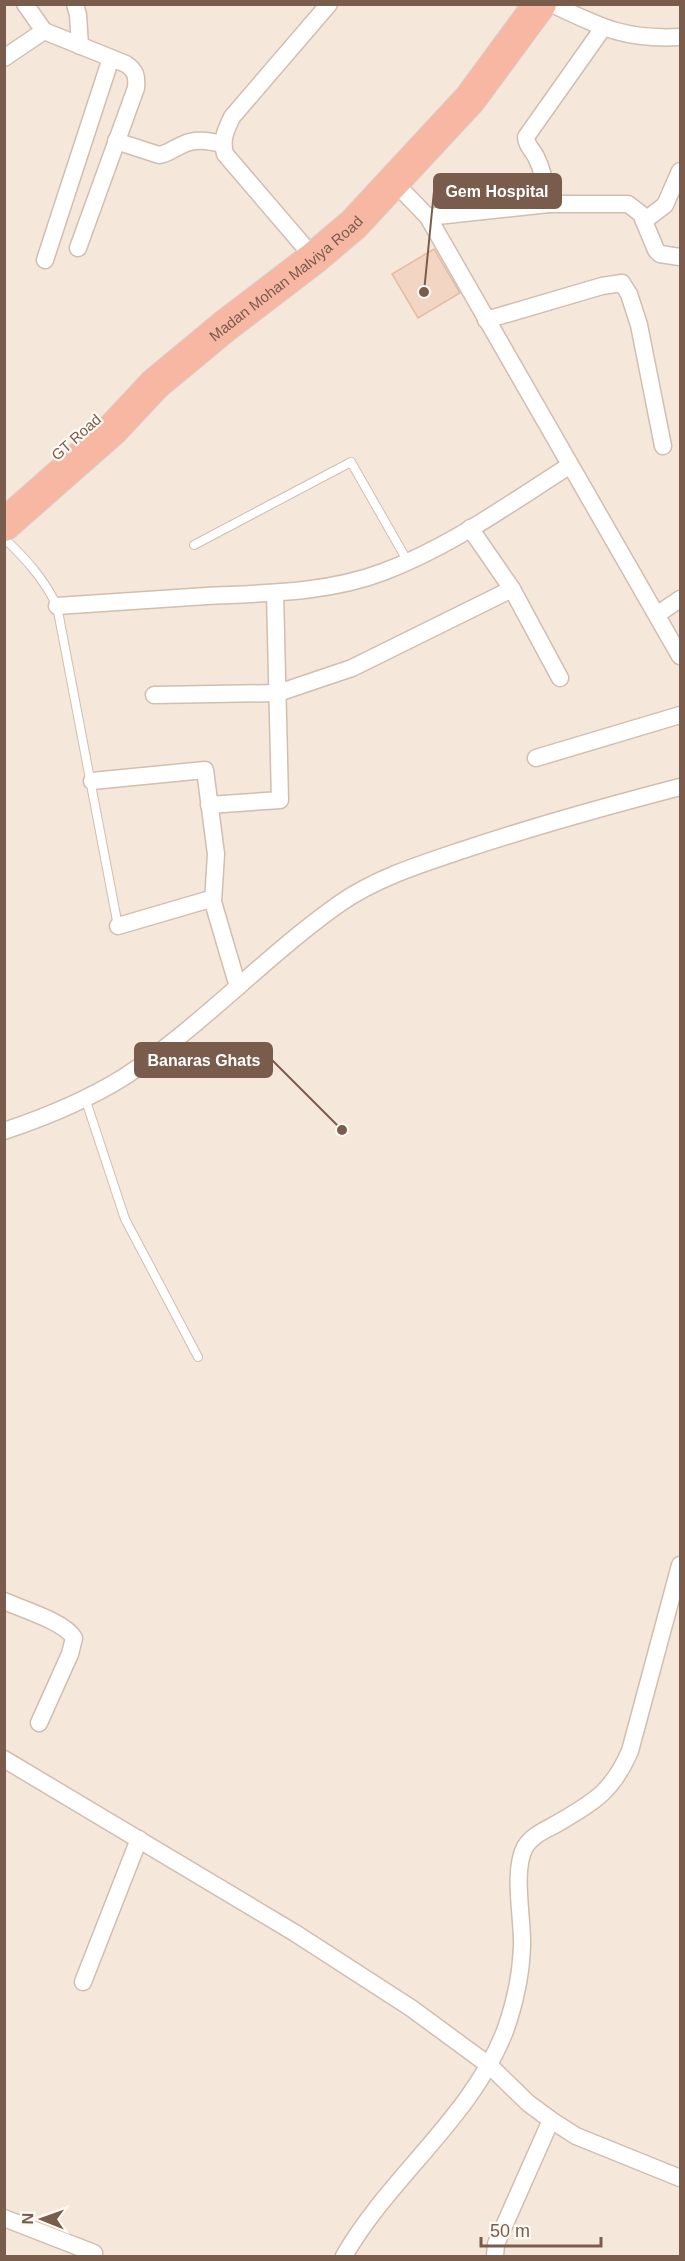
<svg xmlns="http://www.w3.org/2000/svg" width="685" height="2261" font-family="Helvetica,sans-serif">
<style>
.residential{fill:#f5e8da}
.building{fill:#f3d5c3;stroke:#e6bba3;stroke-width:1.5}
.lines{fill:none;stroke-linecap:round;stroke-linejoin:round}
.lane-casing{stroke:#d1beb0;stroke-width:10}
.street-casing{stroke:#d1beb0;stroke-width:19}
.highway-casing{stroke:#dad1cd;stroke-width:34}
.lane{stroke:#fff;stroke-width:8}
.street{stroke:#fff;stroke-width:16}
.highway{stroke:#f7b7a3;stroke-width:32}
.labels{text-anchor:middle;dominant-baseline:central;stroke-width:4.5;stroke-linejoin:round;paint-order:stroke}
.street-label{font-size:15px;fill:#7a5c4d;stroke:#fffaf3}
.leader{fill:none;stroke:#7a5c4d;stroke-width:2}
.callout-dot{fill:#7a5c4d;stroke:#fffaf3;stroke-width:2}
.callout{fill:#7a5c4d;stroke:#7a5c4d;stroke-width:2}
.callout-label{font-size:16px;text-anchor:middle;font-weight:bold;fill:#fff}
</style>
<rect width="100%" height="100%" fill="#fdf6ec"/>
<rect class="residential" x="5" y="5" width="675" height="2251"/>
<polygon class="building" points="434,249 460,293 418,318 392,274"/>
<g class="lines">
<g class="lane-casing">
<g id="lane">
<path d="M4 538C26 559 44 579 57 606L118 926"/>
<polyline points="194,545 351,462 408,562"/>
<polyline points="85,1098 125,1219 198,1357"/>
</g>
</g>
<g class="street-casing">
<g id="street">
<path d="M25 4 44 31 126 64C136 71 137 76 136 88L78 248"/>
<polyline points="75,4 78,15 80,46"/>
<path d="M552 4C600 27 625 40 680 37"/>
<polyline points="4,58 44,31"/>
<path d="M116 141 159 155C168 154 174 148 182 145 195 138 209 141 222 144"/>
<polyline points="394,182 428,217 680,656"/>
<path d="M549 204C546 189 544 173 537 159 534 151 526 146 526 137L603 28"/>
<polyline points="428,217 549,204 628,204 641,214 656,250 660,254 680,257"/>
<polyline points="644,221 665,205 680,171"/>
<path d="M314 258 225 154C221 139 226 130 232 117L329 4"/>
<polyline points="45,260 111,58"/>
<polyline points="486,320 602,286 622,283 629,294 639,325 663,446"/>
<polyline points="470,528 512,589 560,678"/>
<path d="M57 606C107 603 157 599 207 596 266 593 328 593 383 572 450 547 509 504 569 466"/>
<polyline points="658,614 680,599"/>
<polyline points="154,695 278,693 352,668 512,589"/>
<polyline points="536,758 680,715"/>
<polyline points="92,781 205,770 216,854 213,902"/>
<polyline points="209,805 280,800 275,593"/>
<polyline points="118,926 207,900 213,902 238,987"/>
<path d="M4 1131C46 1117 87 1100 124 1077 201 1027 264 957 339 904 376 878 421 864 463 850 535 826 607 806 680 787"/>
<path d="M4 1601C22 1609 65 1622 74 1638L70 1654 39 1723"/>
<polyline points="4,1759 295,1933 411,2008 490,2066 528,2103 551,2120 576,2136 680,2178"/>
<polyline points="83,1982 139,1839"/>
<polyline points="4,2218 94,2253"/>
<path d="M344 2256C390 2176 471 2118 505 2031 515 2003 521 1976 522 1946 523 1919 512 1871 525 1847 532 1835 546 1830 558 1823 595 1801 612 1792 630 1751L680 1565"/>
<polyline points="495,2256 496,2244 551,2120"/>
</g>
</g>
<g class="highway-casing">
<g id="highway">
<path id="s1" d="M4 525 113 429 155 384 225 326 314 258 354 224 470 99 540 4"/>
</g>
</g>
<use href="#lane" class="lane"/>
<use href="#street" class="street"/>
<use href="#highway" class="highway"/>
</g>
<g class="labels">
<g class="street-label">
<text stroke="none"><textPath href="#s1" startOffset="375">Madan Mohan Malviya Road</textPath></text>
<text transform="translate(76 437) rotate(-42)">GT Road</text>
</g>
</g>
<path class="leader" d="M424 292L434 191M342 1130L272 1060"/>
<g class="callout-dot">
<circle cx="424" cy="292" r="6"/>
<circle cx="342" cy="1130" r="6"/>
</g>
<g class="callout">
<rect x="434" y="174" width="127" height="34" rx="6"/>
<rect x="135" y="1043" width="137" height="34" rx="6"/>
</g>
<g class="callout-label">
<text x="497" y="197">Gem Hospital</text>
<text x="204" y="1066">Banaras Ghats</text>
</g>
<rect width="685" height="2261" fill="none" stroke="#7a5c4d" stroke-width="12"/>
<g transform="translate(42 2219) rotate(271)" stroke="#fffaf3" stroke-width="4.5" paint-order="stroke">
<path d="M0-4.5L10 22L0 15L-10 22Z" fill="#7a5c4d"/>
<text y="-9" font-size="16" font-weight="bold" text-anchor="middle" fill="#7a5c4d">N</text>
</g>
<path d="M481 2237v9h120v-9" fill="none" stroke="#7a5c4d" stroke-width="3"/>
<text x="490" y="2237" font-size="18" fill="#7a5c4d" stroke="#fffaf3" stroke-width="4.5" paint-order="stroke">50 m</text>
</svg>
